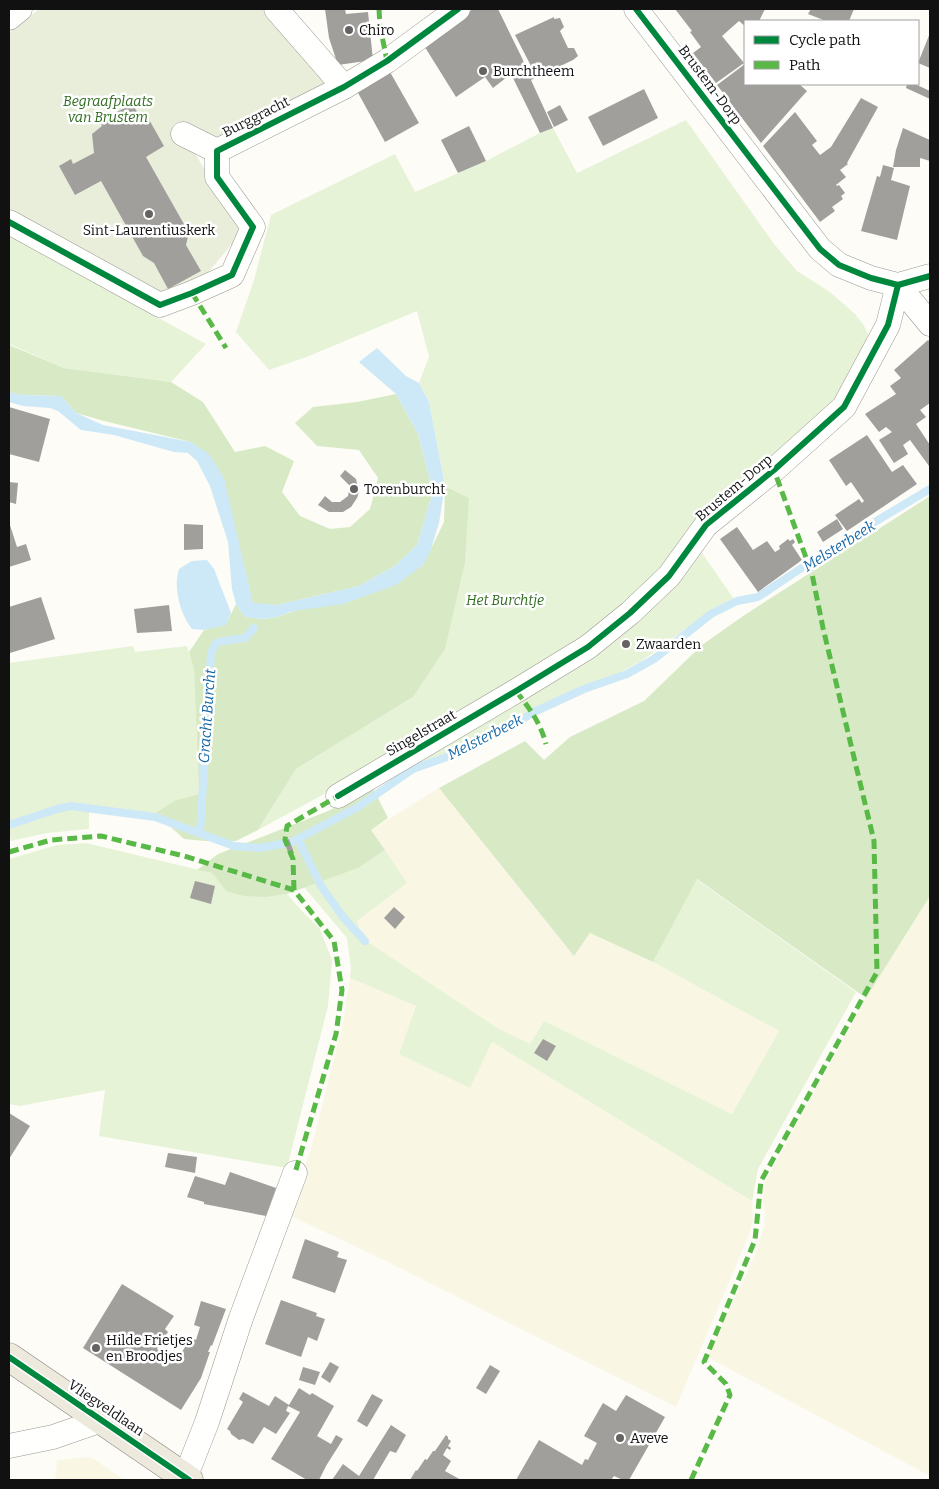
<svg xmlns="http://www.w3.org/2000/svg" width="939" height="1489" font-family="Bitter,serif">
<style>
.farmland{fill:#f9f7e4}
.green{fill:#e7f3d7}
.forest{fill:#d8eac5}
.cemetery{fill:#e9eedb}
.water{fill:#cde8f7}
.lines{fill:none;stroke-linecap:round;stroke-linejoin:round}
.stream{stroke:#cde8f7;stroke-width:8}
.building{fill:#a19f9c}
.minor-casing{stroke:#979795;stroke-width:25}
.major-casing{stroke:#858482;stroke-width:29}
.minor{stroke:#fffffe;stroke-width:24}
.major{stroke:#ede9dc;stroke-width:28}
.quiet{stroke:#58b947;stroke-width:5;stroke-dasharray:10 5;stroke-linecap:butt}
.cycleway-casing{stroke:#fff;stroke-width:9}
.cycleway{stroke:#00873e;stroke-width:6}
.poi-dot{fill:#646362;stroke:#fff;stroke-width:2}
.labels{text-anchor:middle;dominant-baseline:central;stroke-width:5;stroke-linejoin:round;paint-order:stroke}
.poi-label{font-size:14px;fill:#111;stroke:#fff;text-anchor:start}
.street-label{font-size:14px;fill:#111;stroke:#fff}
.park-label{font-size:14px;font-style:italic;fill:#2f6b1f;stroke:#fff}
.water-label{font-size:15px;font-style:italic;fill:#1768a6;stroke:#fff}
</style>
<rect width="100%" height="100%" fill="#fdfcf7"/>
<g class="farmland">
<polygon points="439,788 574,956 590,933 653,962 779,1031 732,1114 544,1021 530,1044 499,1029 362,938 357,921 407,883 371,830"/>
<polygon points="930,896 930,1476 707,1357 757,1251 764,1225 765,1216 763,1199 765,1182 866,998"/>
<polygon points="350,978 416,1006 399,1054 492,1042 752,1201 753,1220 749,1235 676,1407 384,1260 289,1215 311,1149 343,1023"/>
<polygon points="88,1457 94,1459 124,1480 55,1480 57,1460"/>
</g>
<g class="green">
<polygon points="686,120 774,244 797,271 830,292 855,314 863,324 868,334 864,350 832,404 724,496 654,576 630,601 581,639 339,786 258,830 296,769 413,697 469,498 445,486 429,402 419,383 429,357 417,311 309,356 269,370 236,332 254,280 271,215 395,154 415,192 486,161 540,133 553,128 577,173"/>
<polygon points="9,236 206,344 171,382 64,368 9,344"/>
<polygon points="700,550 734,599 716,607 640,662 605,680 543,706 510,725 466,748 413,767 373,788 411,764"/>
<polygon points="133,646 135,652 187,646 194,670 199,794 176,800 155,813 89,811 89,829 47,833 11,841 9,831 9,663"/>
<polygon points="86,843 212,873 226,891 268,897 287,894 302,911 320,929 332,960 328,1006 287,1168 99,1136 105,1090 20,1106 9,1104 9,859 57,845"/>
<polygon points="385,850 407,883 357,921 362,938 499,1029 530,1044 544,1021 732,1114 779,1031 653,962 696,879 856,992 758,1169 752,1201 492,1042 470,1088 399,1054 416,1006 350,978 351,970 347,938 304,887 358,868"/>
</g>
<g class="forest">
<polygon points="9,345 64,368 171,382 203,402 235,452 265,446 294,461 282,492 300,516 330,529 350,527 370,509 378,478 359,450 317,446 295,423 313,407 357,402 396,394 418,434 433,492 417,545 395,566 359,586 277,605 253,604 240,549 191,442 104,421 76,413 61,396 21,395 9,392"/>
<polygon points="445,486 469,498 465,562 445,649 413,697 296,769 258,830 236,841 205,841 184,839 155,813 176,800 199,794 194,670 189,652 204,630 226,624 236,604 245,617 262,619 277,617 423,565 444,522"/>
<polygon points="930,496 930,896 866,998 697,879 653,962 590,933 574,956 439,788 525,741 544,760 570,737 644,701 702,645 746,614"/>
<polygon points="373,788 388,818 371,830 385,850 358,868 287,894 268,897 244,896 226,891 212,873 197,870 218,854 328,811"/>
</g>
<polygon class="cemetery" points="39,9 262,9 271,16 333,84 196,155 242,232 205,276 172,301 9,210 9,33"/>
<g class="water">
<polygon points="377,348 406,376 419,383 429,402 445,486 439,523 430,552 423,565 396,585 343,604 293,611 277,617 262,619 245,617 236,604 232,589 228,542 210,486 197,461 188,453 174,452 114,435 81,430 58,411 50,408 23,406 9,402 9,392 21,395 61,396 76,413 103,425 191,442 209,454 224,478 253,603 277,605 359,586 395,566 417,545 433,492 418,434 396,394 359,362"/>
<path d="M207 560 214 569 231 613 226 625 204 630 192 629C180 614 173 587 179 569L192 561Z"/>
</g>
<g class="lines">
<g class="stream">
<polyline points="9,825 57,809 71,806 155,817 234,846 260,848 292,842 358,807 413,769 458,753 512,726 534,712 584,689 627,674 654,659 711,614 737,601 758,597 806,565 821,558 868,526 930,489"/>
<polyline points="200,833 211,653 216,643 223,641 245,638 254,628"/>
<polyline points="298,839 321,886 343,917 365,941"/>
</g>
</g>
<g class="building">
<polygon points="325,9 345,9 346,14 368,12 373,60 338,65 329,38"/>
<polygon points="473,9 498,9 523,60 525,68 531,66 515,35 554,17 554,19 560,18 564,27 560,31 568,48 574,48 578,56 573,60 531,80 553,128 540,133 511,74 493,88 485,77 456,97 423,44"/>
<polygon points="675,9 721,9 722,10 723,9 765,9 759,21 745,21 745,26 739,21 722,36 744,63 716,83 693,53 701,47 690,32 692,31"/>
<polygon points="811,9 854,9 849,21 826,21 808,14"/>
<polygon points="930,33 930,68 918,63"/>
<polygon points="745,64 745,84 799,84 807,91 761,143 717,85"/>
<polygon points="390,72 419,123 385,142 357,91"/>
<polygon points="907,84 917,84 917,85 930,91 930,99 906,88"/>
<polygon points="644,89 658,118 603,146 588,117"/>
<polygon points="861,98 878,107 847,163 848,164 840,170 846,177 836,185 837,186 839,185 845,193 841,196 843,199 832,207 835,211 820,222 763,146 795,112 817,141 812,145 820,155 831,147"/>
<polygon points="132,104 142,119 147,116 164,146 146,157 189,233 186,245 201,271 168,289 154,263 143,256 101,181 75,195 59,166 71,159 73,164 94,153 92,134 102,126 100,121"/>
<polygon points="560,105 568,120 554,127 547,112"/>
<polygon points="469,126 486,161 458,173 441,140"/>
<polygon points="903,128 930,140 930,161 920,158 920,167 893,167 896,150"/>
<polygon points="883,165 894,168 891,180 910,186 897,240 861,231 877,176 880,177"/>
<polygon points="928,340 930,342 930,403 920,410 926,417 916,424 930,445 930,464 929,466 910,440 903,445 908,454 894,463 879,440 892,432 886,427 879,432 865,414 896,394 890,386 901,378 894,370"/>
<polygon points="9,407 50,419 39,462 9,454"/>
<polygon points="867,435 892,472 903,465 917,484 847,531 835,515 859,499 862,503 864,501 851,482 846,486 829,460"/>
<polygon points="345,470 356,479 359,492 357,498 351,507 343,512 329,512 318,505 325,496 332,502 340,502 348,496 350,486 340,476"/>
<polygon points="9,482 18,483 16,504 9,502"/>
<polygon points="837,519 843,529 823,542 817,532"/>
<polygon points="9,522 17,547 26,544 31,560 9,567"/>
<polygon points="184,524 203,525 203,549 184,550"/>
<polygon points="737,527 753,550 767,541 775,552 780,549 779,546 788,539 790,541 793,539 795,542 792,545 802,560 758,592 720,539"/>
<polygon points="41,597 55,639 10,653 9,649 9,607"/>
<polygon points="169,605 172,631 137,633 134,609"/>
<polygon points="289,839 294,853 289,855 284,841"/>
<polygon points="195,881 215,886 211,904 190,898"/>
<polygon points="394,907 405,917 395,929 384,918"/>
<polygon points="543,1039 556,1046 547,1061 534,1053"/>
<polygon points="9,1113 30,1126 9,1159"/>
<polygon points="168,1153 197,1157 195,1173 165,1167"/>
<polygon points="230,1172 276,1188 266,1216 204,1204 204,1202 187,1197 195,1176 225,1185"/>
<polygon points="305,1239 339,1252 337,1257 347,1260 335,1293 292,1278"/>
<polygon points="122,1284 174,1316 165,1329 168,1332 157,1349 175,1361 176,1361 191,1338 196,1340 200,1327 194,1325 201,1301 226,1309 212,1346 211,1345 208,1352 210,1352 201,1378 181,1410 83,1348"/>
<polygon points="281,1300 317,1313 316,1316 325,1319 317,1341 308,1337 301,1357 265,1344"/>
<polygon points="330,1362 339,1367 330,1383 321,1377"/>
<polygon points="490,1365 500,1371 486,1394 476,1388"/>
<polygon points="303,1367 320,1372 315,1385 299,1380"/>
<polygon points="299,1388 310,1395 312,1393 334,1406 317,1436 331,1444 336,1435 343,1439 326,1466 319,1480 307,1480 271,1459 300,1412 288,1406 286,1411 290,1413 276,1434 264,1427 253,1444 243,1439 239,1440 231,1434 230,1431 227,1429 243,1402 239,1399 243,1392 269,1406 275,1396 289,1405"/>
<polygon points="372,1394 383,1400 367,1427 357,1421"/>
<polygon points="626,1395 665,1417 629,1480 623,1480 614,1476 611,1480 516,1480 539,1440 582,1465 585,1459 588,1460 597,1443 584,1436 603,1403 616,1411"/>
<polygon points="391,1425 406,1435 396,1453 390,1451 373,1480 332,1480 343,1464 359,1476"/>
<polygon points="446,1435 448,1437 448,1439 451,1441 448,1446 451,1448 450,1450 447,1448 443,1455 451,1461 445,1471 461,1480 410,1480 416,1470 417,1471 425,1459 427,1460 433,1451 435,1451"/>
</g>
<g class="lines">
<g class="minor-casing">
<g id="minor">
<polyline points="276,9 344,87"/>
<polyline points="636,9 820,249 839,265 871,278 898,285 930,276"/>
<polyline points="9,18 20,9"/>
<polyline points="183,134 217,151"/>
<polyline points="217,151 344,87 387,61 458,9"/>
<polyline points="9,222 160,305 192,293 232,275 253,227 217,177 217,151"/>
<polyline points="898,285 930,324"/>
<polyline points="338,796 516,691 588,647 630,613 669,576 706,525 774,470 844,407 888,325 898,285"/>
<polyline points="9,1446 53,1437 102,1420"/>
<polyline points="185,1478 207,1422 241,1318 295,1173"/>
</g>
</g>
<g class="major-casing">
<polyline id="major" points="9,1357 189,1480"/>
</g>
<use href="#minor" class="minor"/>
<use href="#major" class="major"/>
<g class="quiet">
<polyline points="379,9 380,26 387,61"/>
<polyline points="192,293 226,348"/>
<path d="M516 691C530 709 540 722 546 744"/>
<polyline points="9,852 51,840 101,836 184,856 294,890 334,941 342,990 336,1034 295,1173"/>
<polyline points="294,890 293,859 285,840 287,826 338,796"/>
<polyline points="691,1480 730,1395 726,1384 704,1362 755,1240 761,1181 877,972 874,841 823,628 812,574 774,470"/>
</g>
<g class="cycleway-casing">
<g id="cycleway">
<polyline points="636,9 820,249 839,265 871,278 898,285 930,276"/>
<polyline points="9,222 160,305 192,293 232,275 253,227 217,177 217,151 344,87 387,61 458,9"/>
<polyline points="338,796 516,691 588,647 630,613 669,576 706,525 774,470 844,407 888,325 898,285"/>
<polyline points="9,1357 189,1480"/>
</g>
</g>
<use href="#cycleway" class="cycleway"/>
</g>
<g class="poi-dot">
<circle cx="349" cy="30" r="5"/>
<circle cx="483" cy="71" r="5"/>
<circle cx="149" cy="214" r="5"/>
<circle cx="354" cy="489" r="5"/>
<circle cx="626" cy="644" r="5"/>
<circle cx="96" cy="1348" r="5"/>
<circle cx="620" cy="1438" r="5"/>
</g>
<g class="labels">
<g class="poi-label">
<text x="359" y="30">Chiro</text>
<text x="493" y="71">Burchtheem</text>
<text x="149" y="230" text-anchor="middle">Sint-Laurentiuskerk</text>
<text x="364" y="489">Torenburcht</text>
<text x="636" y="644">Zwaarden</text>
<text x="106" y="1340">Hilde Frietjes<tspan x="106" dy="16">en Broodjes</tspan></text>
<text x="630" y="1438">Aveve</text>
</g>
<g class="street-label">
<text transform="translate(710 85) rotate(53)">Brustem-Dorp</text>
<text transform="translate(256 117) rotate(-27)">Burggracht</text>
<text transform="translate(734 488) rotate(-40)">Brustem-Dorp</text>
<text transform="translate(421 733) rotate(-30)">Singelstraat</text>
<text transform="translate(106 1408) rotate(34)">Vliegveldlaan</text>
</g>
<g class="park-label">
<text x="108" y="101">Begraafplaats<tspan x="108" dy="16">van Brustem</tspan></text>
<text x="505" y="600">Het Burchtje</text>
</g>
<g class="water-label">
<text transform="translate(839 546) rotate(-32)">Melsterbeek</text>
<text transform="translate(207 716) rotate(-86)">Gracht Burcht</text>
<text transform="translate(485 737) rotate(-27)">Melsterbeek</text>
</g>
</g>
<rect width="939" height="1489" fill="none" stroke="#111111" stroke-width="20"/>
<rect x="744" y="20" width="175" height="65" fill="#ffffff" stroke="#a0a0a0"/>
<rect x="754" y="36" width="25" height="8" fill="#00873e" stroke="#a0a0a0"/>
<text x="789" y="45" font-size="15" fill="#111111">Cycle path</text>
<rect x="754" y="61" width="25" height="8" fill="#58b947" stroke="#a0a0a0"/>
<text x="789" y="70" font-size="15" fill="#111111">Path</text>
</svg>
